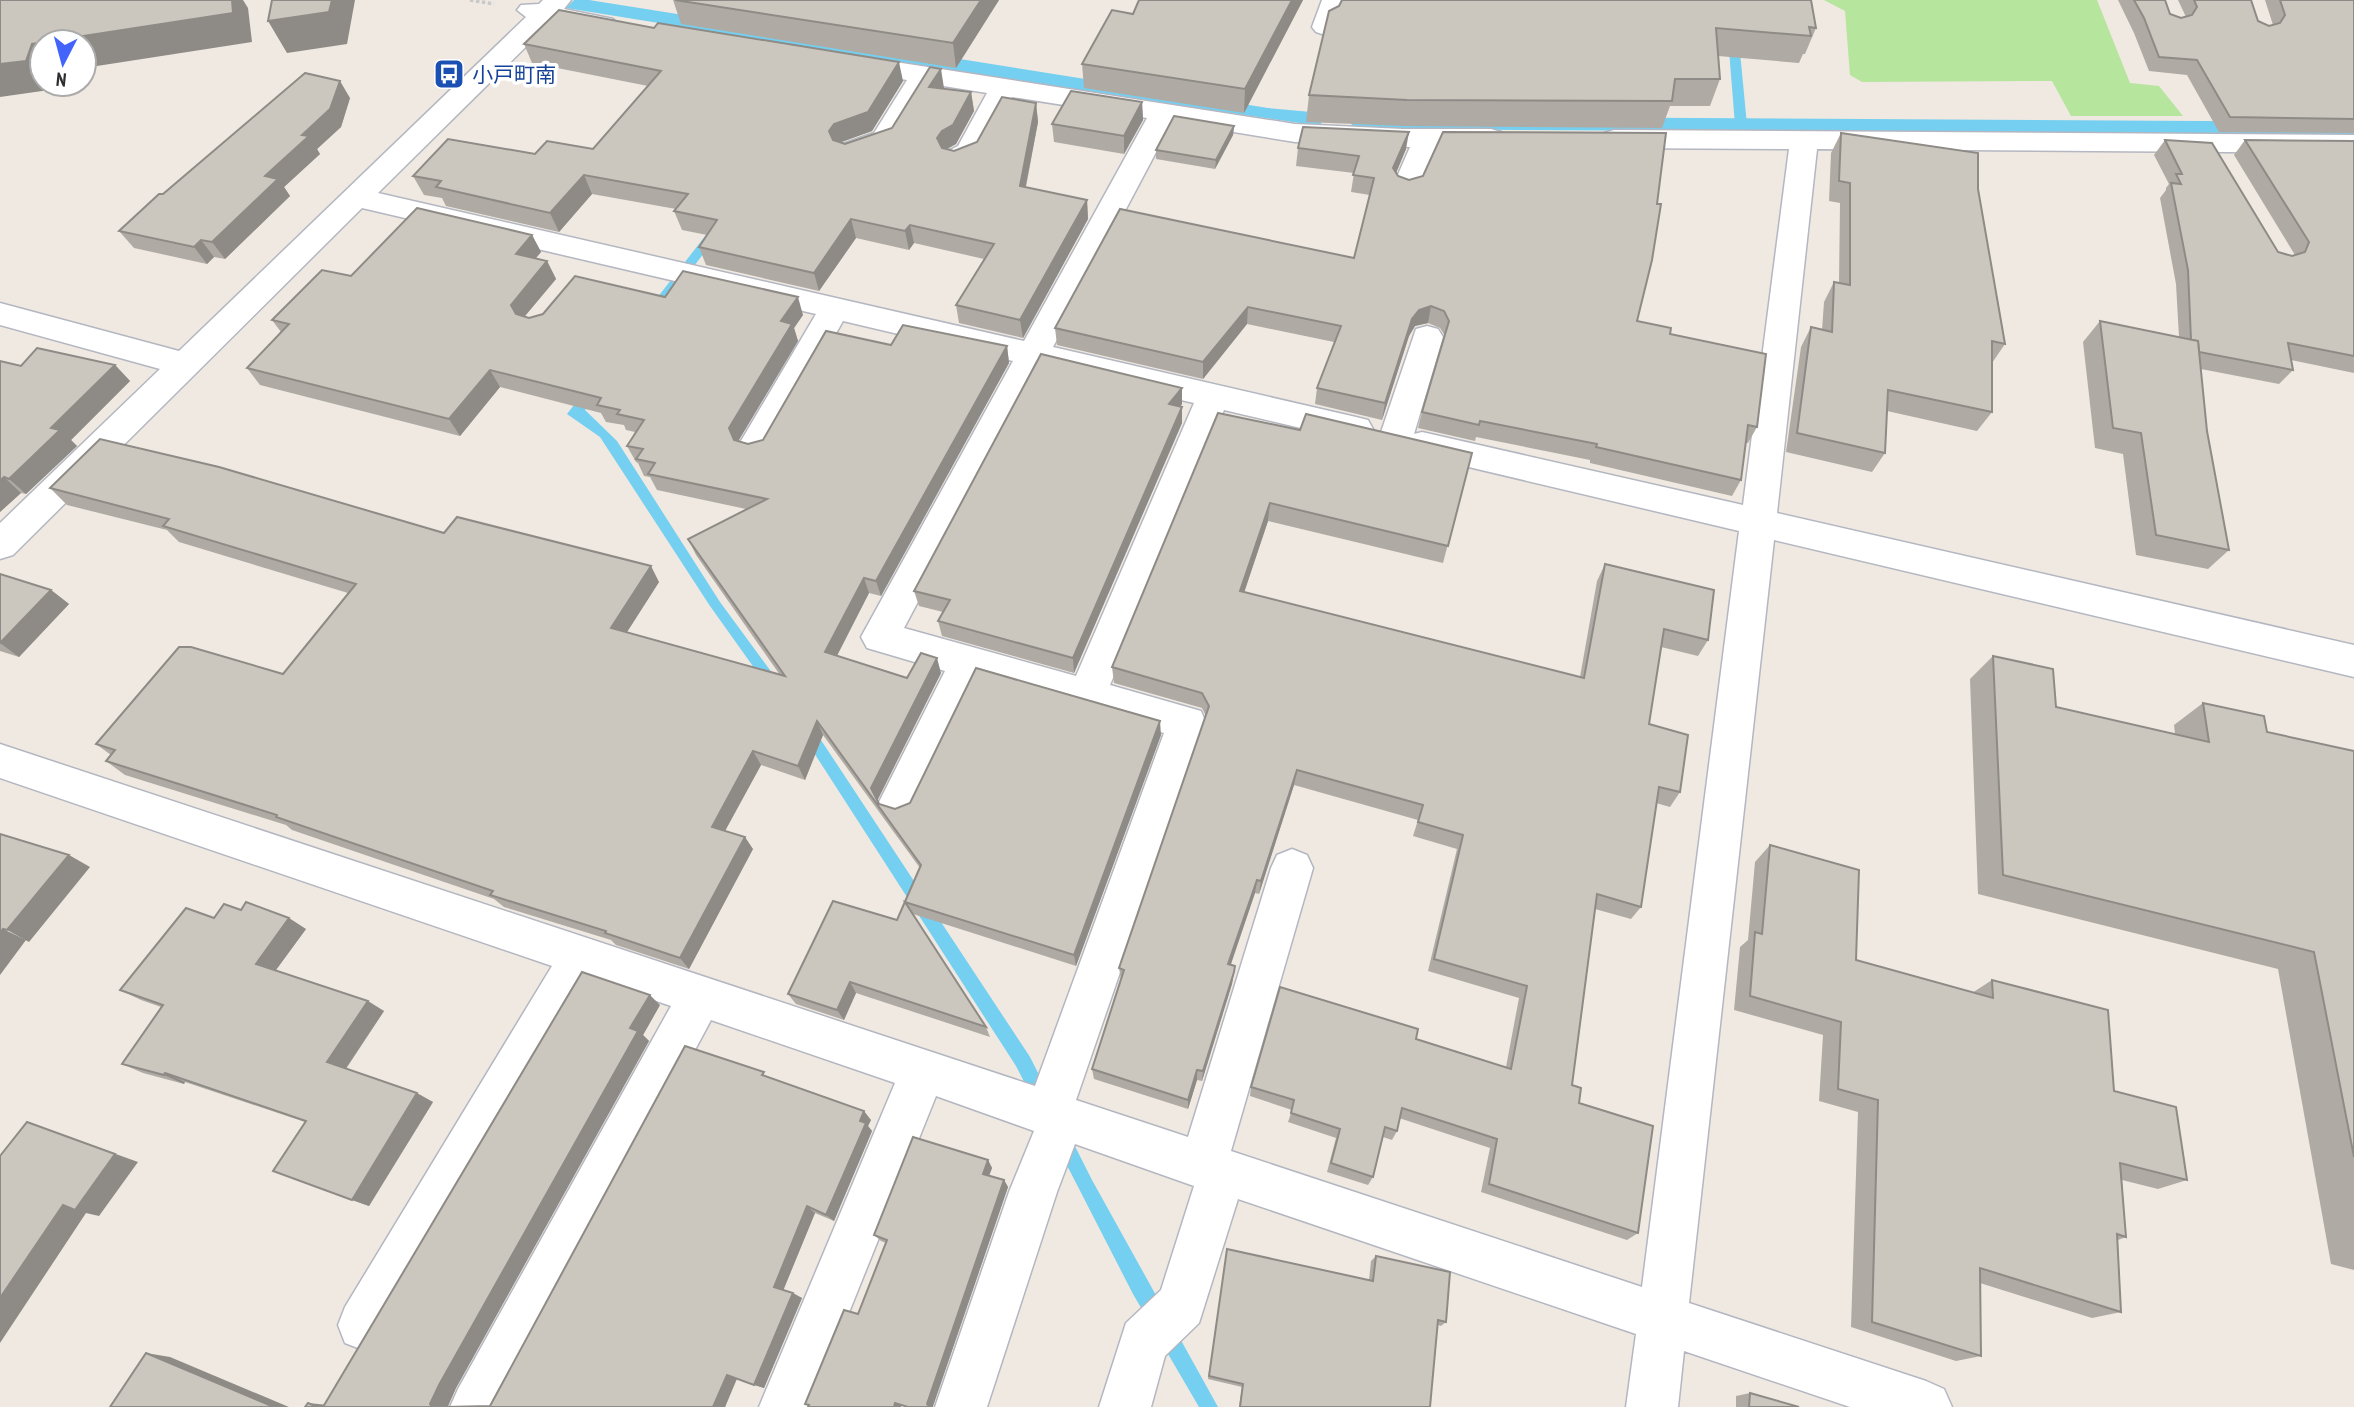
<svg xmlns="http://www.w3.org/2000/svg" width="2354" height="1407" font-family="'PT Sans Narrow','Noto Sans JP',sans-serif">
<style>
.green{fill:#b6e59e}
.water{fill:#75cff0}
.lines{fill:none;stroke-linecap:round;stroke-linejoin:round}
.stream{fill:#75cff0;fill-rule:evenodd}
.minor-casing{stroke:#b4b7c1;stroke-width:3}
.path{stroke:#c9c9c9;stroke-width:3.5;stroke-dasharray:3.5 2.5;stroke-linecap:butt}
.minor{fill:#fff;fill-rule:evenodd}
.wall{fill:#afaba4}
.shaded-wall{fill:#8e8b86}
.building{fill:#cbc7bf;stroke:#8e8b86;stroke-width:2}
.labels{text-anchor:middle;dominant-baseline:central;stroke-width:7;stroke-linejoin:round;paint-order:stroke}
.far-transit-label{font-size:21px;fill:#164399;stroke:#fff;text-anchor:start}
</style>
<rect width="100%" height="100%" fill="#efe9e1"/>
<polygon class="green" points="1824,0 2097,0 2130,83 2159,86 2183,116 2071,116 2052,81 1862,82 1850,75 1845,11"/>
<g class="water">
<polygon points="574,0 589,0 1268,108 1322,113 1321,126 1123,98 854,55 585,410 617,441 720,602 817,734 1030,1057 1092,1180 1218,1407 1199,1407 1133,1294 1016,1066 807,742 710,606 600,437 567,414 834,70 844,53 566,8"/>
<polygon points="1353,116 2354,122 2354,135 1351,129"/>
</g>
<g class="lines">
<polygon class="stream" points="1725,0 1735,0 1747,125 1741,128 1735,125"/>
<g class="minor-casing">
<g id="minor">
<path d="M543 0H571L564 9 613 19 617 24 613 29 604 32 551 22 378 193 1024 341 1147 118 1012 97 979 158 956 167 946 164 942 158 946 152 958 146 987 93 931 84 894 145 850 160 840 157 836 151 840 145 874 133 907 80 841 69 837 63 841 57 850 55 1295 124 1403 129H1491L1501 132 1505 138 1501 144 1491 147H1438L1417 192 1407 195 1397 192 1393 186 1410 147 1295 142 1172 122 1053 347 1356 417 1368 420 1373 429 1368 438 1356 441 1224 410 1110 685 1201 711 1206 723 1076 1100 1188 1137 1271 868 1277 855 1292 849 1307 855 1313 868 1231 1151 1642 1287 1739 531 1422 456 1410 453 1407 447 1396 450 1384 447 1379 438 1416 329 1427 326 1438 329 1443 337 1414 434 1422 432 1743 505 1789 149 1614 148 1604 145 1600 139 1604 133 1614 130 2354 135V153L1817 149 1777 513 2354 645V677L1774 540 1689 1303 1926 1381 1944 1389 1952 1407H1850L1684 1351 1678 1407H1626L1636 1334 1238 1199 1199 1323 1165 1356 1151 1407H1099L1126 1323 1161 1290 1194 1186 1075 1144 1057 1192 987 1407H935L1009 1192 1034 1131 936 1096 811 1407H759L895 1083 711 1020 504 1407H450L458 1389 671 1006 592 979 381 1343 363 1350 345 1343 338 1325 345 1307 552 966 0 778V744L1035 1086 1164 733 978 680 913 815 899 820 885 815 879 802 945 671 867 648 861 637 1013 361 843 321 767 455 755 458 743 455 738 446 816 314 362 208 13 555 0 559V523L160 369 0 325V303L179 351 526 17 517 10 521 5 539 4ZM1042 368 1194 403 1076 676 904 628Z"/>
<polygon points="1322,0 1348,0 1334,32 1325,35 1316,32 1312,27"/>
</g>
</g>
<polyline class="path" points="470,0 494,4"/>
<use href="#minor" class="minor"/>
</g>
<g class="wall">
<polygon points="673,0 999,0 956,68 681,24"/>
<polygon points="1303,0 1244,113 1084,88 1082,64 1133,14"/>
<polygon points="2118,0 2165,0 2170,14 2181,18 2186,17 2178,0 2251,0 2258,21 2269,26 2273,25 2265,0 2354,0 2354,133 2219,132 2187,75 2149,71 2134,33"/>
<polygon points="1339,6 1816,28 1805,54 1803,54 1799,63 1718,56 1720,79 1710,106 1670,106 1662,128 1403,126 1306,122 1309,95"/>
<polygon points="524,44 903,81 872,131 840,142 845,144 892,128 944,88 943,89 971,92 974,111 956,144 947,149 954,151 977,142 1036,103 1038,122 1026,187 1087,200 1088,219 1023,338 959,323 956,305 984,259 914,243 909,250 856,238 819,291 706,265 699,247 707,235 682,230 674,211 676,209 592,194 559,232 446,206 442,198 424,195 413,176 535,154 593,149 648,86 532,63"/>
<polygon points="350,98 341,127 317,149 320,154 284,187 290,196 225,259 214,257 207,264 134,248 119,231 163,194"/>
<polygon points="1142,102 1143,120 1124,154 1054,142 1052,124"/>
<polygon points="1234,126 1233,135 1215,169 1156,159 1156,150"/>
<polygon points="1841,133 1978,189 2005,344 1992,363 1992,412 1977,431 1887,411 1885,453 1872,472 1786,452 1801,347 1811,327 1822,330 1824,302 1834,282 1839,283 1840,203 1829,201 1831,153"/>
<polygon points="2165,140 2278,252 2292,256 2295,255 2234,155 2245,140 2354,141 2354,373 2291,360 2293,370 2279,384 2201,369 2207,431 2229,550 2208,569 2136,555 2123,454 2095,448 2083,342 2100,321 2179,337 2176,284 2160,198 2166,190 2166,188 2169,184 2154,155"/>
<polygon points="1298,148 1406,149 1396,173 1398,176 1637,321 1670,334 1757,427 1748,443 1746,443 1741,480 1732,496 1590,463 1590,460 1476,437 1475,441 1418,428 1422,412 1445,336 1440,328 1428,323 1415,326 1409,336 1382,420 1315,404 1317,388 1334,342 1247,324 1203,379 1057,345 1055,328 1354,258 1370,195 1351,192 1354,173 1296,166"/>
<polygon points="532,235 541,252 536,258 547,261 556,279 524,317 529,318 665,297 803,315 794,328 798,341 738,441 748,444 763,440 891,345 1007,346 1009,363 881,596 869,593 837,656 907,678 941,673 877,801 879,804 895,809 1161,735 1076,966 913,914 986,1027 990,1037 856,993 844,1020 796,1004 788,994 897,920 920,868 823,735 805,780 761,765 725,831 753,849 689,969 616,945 611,940 504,907 494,899 292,830 286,825 125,775 106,761 111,755 96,744 283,674 348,593 179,542 167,530 67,505 50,488 444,533 659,582 627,632 780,675 696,555 688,539 746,509 657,490 650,477 644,476 638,463 636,462 627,446 635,432 626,430 624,425 606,422 601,413 500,387 460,436 260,385 247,368 281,332 272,320 351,276"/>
<polygon points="0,361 21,366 115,365 130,381 71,440 77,446 26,494 21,493 0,512"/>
<polygon points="1182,388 1182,404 1180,407 1182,407 1182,423 1074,673 942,636 938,621 943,612 919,606 914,591"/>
<polygon points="1300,430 1472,453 1443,563 1268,521 1244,592 1580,677 1597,581 1605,564 1708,640 1698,656 1661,647 1649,724 1680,792 1670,807 1656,803 1641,907 1631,919 1595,909 1572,1085 1579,1103 1638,1233 1627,1240 1481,1192 1490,1148 1399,1118 1397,1131 1392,1140 1383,1137 1373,1177 1368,1185 1327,1172 1336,1138 1288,1122 1292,1110 1250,1096 1251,1087 1416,1039 1506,1067 1519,998 1428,971 1457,849 1413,836 1418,820 1294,785 1259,894 1255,893 1230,965 1235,966 1232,984 1202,1081 1197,1080 1188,1109 1094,1079 1092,1069 1121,980 1119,968 1206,716 1202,708 1114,683 1112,667"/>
<polygon points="0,574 51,590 69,604 19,657 0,651"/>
<polygon points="1993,656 2056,707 2175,734 2174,725 2203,703 2267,732 2354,751 2354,1270 2331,1264 2278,969 1978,894 1970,679"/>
<polygon points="1770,845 1856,960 1972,993 1992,980 2114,1091 2187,1180 2158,1189 2122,1180 2126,1237 2118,1240 2121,1312 2092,1318 1980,1283 1981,1356 1956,1361 1851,1327 1858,1112 1819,1101 1823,1035 1734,1010 1740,947 1748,940 1755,862"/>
<polygon points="214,918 306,929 276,970 384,1011 346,1069 433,1102 369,1206 273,1171 305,1122 185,1082 184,1084 143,1073 122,1064 161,1007 141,1000 120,990"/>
<polygon points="660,1005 643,1035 649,1041 456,1388 448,1406 448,1407 490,1406 769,1078 871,1120 868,1126 872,1131 834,1221 815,1213 783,1290 802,1298 764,1388 737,1379 725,1407 305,1407 325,1405"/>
<polygon points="988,1160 992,1168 989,1176 1004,1180 1008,1187 933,1406 933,1407 908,1407 902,1405 901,1407 808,1407 858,1314 886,1243 881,1241 874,1235"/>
<polygon points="1227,1249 1369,1280 1371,1261 1376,1256 1446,1322 1441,1326 1438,1325 1430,1407 1239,1407 1242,1387 1208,1379"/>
<polygon points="1750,1393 1799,1407 1736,1407 1736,1396"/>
</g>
<g class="shaded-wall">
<polygon points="232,0 243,0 248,8 252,42 84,68 84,42 43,42"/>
<polygon points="332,0 355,0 347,44 287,53 268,21"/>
<polygon points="981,0 999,0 956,68 953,43"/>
<polygon points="1292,0 1303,0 1244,113 1245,89"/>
<polygon points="42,42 42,84 51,84 49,90 0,97 0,64 32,44"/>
<polygon points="899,62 903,81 872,131 839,143 834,150 829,131 834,124"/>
<polygon points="941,69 944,88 932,106 929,87"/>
<polygon points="340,81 350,98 341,127 317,149 320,154 284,187 290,196 225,259 212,242 265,176 302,135"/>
<polygon points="971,92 974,111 956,144 945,150 940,157 937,138"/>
<polygon points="1142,102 1143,120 1124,154 1124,136"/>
<polygon points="1036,103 1038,122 1022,205 1020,186"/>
<polygon points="1234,126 1233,135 1215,169 1216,160"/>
<polygon points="1409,132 1406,149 1391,185 1393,168"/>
<polygon points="584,175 592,194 559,232 550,213"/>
<polygon points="1087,200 1088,219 1023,338 1020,320"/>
<polygon points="851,219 856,238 819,291 814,273"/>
<polygon points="910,225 914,243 909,250 905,231"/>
<polygon points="532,235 541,252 525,271 516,254"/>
<polygon points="201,240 214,257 207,264 194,247"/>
<polygon points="547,261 556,279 520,322 511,305"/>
<polygon points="798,297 803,315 794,328 798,341 736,445 729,428 781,321"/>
<polygon points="1431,306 1428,323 1415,326 1409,336 1382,420 1385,403 1412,319 1419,310"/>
<polygon points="1248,307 1247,324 1203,379 1203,362"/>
<polygon points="1007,346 1009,363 881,596 876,581"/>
<polygon points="115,365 130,381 71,440 77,446 26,494 9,479 51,428"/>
<polygon points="490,370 500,387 460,436 449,419"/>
<polygon points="1182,388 1182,404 1169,421 1169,404"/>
<polygon points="1182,407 1182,423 1074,673 1073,658"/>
<polygon points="4,477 21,493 0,512 0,481"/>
<polygon points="1270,503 1268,521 1239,608 1240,591"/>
<polygon points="651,566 659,582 620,643 611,628"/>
<polygon points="864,578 869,593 831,667 825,652"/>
<polygon points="51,590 69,604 19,657 0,643"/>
<polygon points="937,658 941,673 877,801 871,788"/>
<polygon points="817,721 823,735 805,780 798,766"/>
<polygon points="1160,721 1161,735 1076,966 1074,955"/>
<polygon points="753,751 761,765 720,840 712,827"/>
<polygon points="1297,770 1294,785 1259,894 1261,881"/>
<polygon points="745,837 753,849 689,969 680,958"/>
<polygon points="69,855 90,867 29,942 7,930"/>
<polygon points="1257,880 1255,893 1227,976 1228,964"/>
<polygon points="289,918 306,929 273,974 256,964"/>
<polygon points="3,929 26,940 0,975 0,933"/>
<polygon points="1234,972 1232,984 1202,1081 1203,1071"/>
<polygon points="850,982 856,993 844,1020 837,1010"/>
<polygon points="650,995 660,1005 643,1035 649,1041 456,1388 448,1406 448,1407 432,1407 430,1404 439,1385 630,1028"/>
<polygon points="368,1001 384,1011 344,1071 327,1062"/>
<polygon points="1197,1070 1197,1080 1188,1109 1188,1100"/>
<polygon points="165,1073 185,1082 184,1084 164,1075"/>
<polygon points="417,1093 433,1102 369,1206 352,1200"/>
<polygon points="864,1111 871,1120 868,1126 872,1131 834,1221 826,1215"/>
<polygon points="27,1122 138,1162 99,1216 86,1213 0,1343 0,1298"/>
<polygon points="988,1160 992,1168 987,1181 983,1174"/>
<polygon points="1004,1180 1008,1187 933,1406 933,1407 930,1407 927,1404"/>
<polygon points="807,1206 815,1213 783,1291 774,1287"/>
<polygon points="793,1293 802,1298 764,1388 754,1385"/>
<polygon points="146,1353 170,1357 289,1407 274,1407"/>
<polygon points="727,1375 737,1378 725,1407 713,1407"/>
<polygon points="308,1403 328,1405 332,1407 317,1407"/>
<polygon points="895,1403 902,1405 901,1407 894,1407"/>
</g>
<g class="building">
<polygon points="0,0 232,0 233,13 32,44 26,61 0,64"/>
<polygon points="272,0 332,0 329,12 268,21"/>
<polygon points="675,0 981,0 953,43"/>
<polygon points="1139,0 1292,0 1245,89 1082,64 1112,10 1133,14"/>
<polygon points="1342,0 1811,0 1816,28 1809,27 1811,36 1716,28 1720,79 1675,79 1672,101 1407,100 1309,95 1329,11 1339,6"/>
<polygon points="2134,0 2165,0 2170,14 2181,18 2192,15 2197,7 2194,0 2251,0 2258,21 2269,26 2280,23 2285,15 2280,0 2354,0 2354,119 2230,117 2197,60 2159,57 2144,18"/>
<polygon points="559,10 654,28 658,23 899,62 868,112 834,124 829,131 833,140 845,144 892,128 930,67 941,69 929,87 971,92 953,125 942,131 937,138 942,148 954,151 977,142 1002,97 1036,103 1020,186 1087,200 1020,320 956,305 994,244 910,225 905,231 851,219 814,273 699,247 717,220 674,211 688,194 584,175 550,213 436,187 441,181 413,176 448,139 535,154 547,141 593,149 661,71 524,44"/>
<polygon points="305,73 340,81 330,109 302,135 309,136 265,176 278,179 212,242 201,240 194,247 119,231 159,194 163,194"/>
<polygon points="1071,91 1142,102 1124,136 1052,124"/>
<polygon points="1174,116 1234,126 1216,160 1156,150"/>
<polygon points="1303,127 1409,132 1393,168 1398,176 1409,180 1423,176 1443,132 1666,133 1657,204 1661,204 1652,260 1637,321 1671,328 1670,334 1766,354 1757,427 1748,425 1741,480 1596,447 1597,444 1480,421 1479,425 1422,412 1449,321 1444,311 1431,306 1419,310 1412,319 1385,403 1317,388 1341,326 1248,307 1203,362 1055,328 1120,209 1354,258 1374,178 1353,175 1359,156 1298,148"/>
<polygon points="1841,133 1978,153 1978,189 2005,344 1992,341 1992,412 1888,390 1885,453 1797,433 1811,327 1832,332 1834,282 1850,285 1850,183 1839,181"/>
<polygon points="2165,140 2212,143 2278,252 2292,256 2305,252 2309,242 2245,140 2354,141 2354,356 2288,343 2293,370 2199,352 2198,341 2191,340 2188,270 2171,183 2181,184 2176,174 2182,174"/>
<polygon points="417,208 532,235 516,254 547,261 511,305 516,314 529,318 543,314 575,276 665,297 683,271 798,297 781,321 792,324 729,428 734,440 748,444 763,440 826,331 891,345 903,325 1007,346 876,581 864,578 825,652 907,678 921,653 937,658 871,788 879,804 895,809 910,803 976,668 1160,721 1074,955 905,902 986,1027 850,982 837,1010 788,994 833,901 897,920 921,865 817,721 798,766 753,751 712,827 745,837 680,958 605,933 606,931 490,895 493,891 276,817 277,815 106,761 115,750 96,744 179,647 191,647 283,674 356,584 163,526 169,519 50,488 100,439 219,467 444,533 457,517 651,566 611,628 785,676 688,539 767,499 648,474 655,463 636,459 643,449 627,446 644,420 617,414 620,410 597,405 601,398 490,370 449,419 247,368 289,324 272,320 322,270 351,276"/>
<polygon points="2100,321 2198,341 2207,431 2229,550 2156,535 2141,433 2113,428"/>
<polygon points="37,348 115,365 51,428 60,430 9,479 4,477 0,481 0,361 21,366"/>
<polygon points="1041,354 1182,388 1169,404 1182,407 1073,658 938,621 950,600 914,591"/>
<polygon points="1218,413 1300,430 1306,414 1472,453 1448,546 1270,503 1240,591 1584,678 1605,564 1714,590 1708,640 1664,629 1649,724 1688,735 1680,792 1659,787 1641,907 1597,894 1572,1085 1581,1088 1579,1103 1653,1126 1638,1233 1489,1184 1497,1139 1402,1108 1397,1131 1385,1127 1373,1177 1331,1163 1340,1129 1291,1113 1294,1100 1251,1087 1280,987 1418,1029 1416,1039 1511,1069 1527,986 1434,959 1463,835 1418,822 1423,805 1297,770 1261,881 1257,880 1228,964 1235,966 1234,972 1203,1071 1197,1070 1188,1100 1092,1069 1124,970 1119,968 1209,706 1202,693 1112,667"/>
<polygon points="0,574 51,590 0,643"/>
<polygon points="1993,656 2053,669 2056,707 2209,742 2203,703 2264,716 2267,732 2354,751 2354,1157 2314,952 2003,875"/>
<polygon points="0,834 69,855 7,930 3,929 0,933"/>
<polygon points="1770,845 1859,870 1856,960 1993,998 1992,980 2108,1010 2114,1091 2176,1107 2187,1180 2120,1163 2126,1237 2117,1234 2121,1312 1980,1268 1981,1356 1872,1322 1878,1100 1838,1089 1841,1022 1750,996 1755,932 1762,934"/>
<polygon points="246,902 289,918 256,964 368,1001 327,1062 417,1093 352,1200 273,1171 306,1121 165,1073 164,1075 122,1064 163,1005 120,990 186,908 214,918 224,904 241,910"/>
<polygon points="582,972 650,995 630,1028 638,1031 439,1385 430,1404 432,1407 323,1407"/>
<polygon points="685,1046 764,1072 762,1075 864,1111 860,1121 866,1123 826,1215 807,1206 774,1287 793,1293 754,1385 727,1375 713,1407 445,1407 490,1406"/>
<polygon points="27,1122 115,1154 75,1210 63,1205 0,1298 0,1156"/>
<polygon points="913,1137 988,1160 983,1174 1004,1180 927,1404 930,1407 908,1407 895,1403 894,1407 808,1407 809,1405 805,1404 844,1310 858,1314 887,1240 874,1235"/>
<polygon points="1227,1249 1373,1281 1376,1256 1450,1272 1446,1322 1438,1320 1430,1407 1240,1407 1243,1384 1209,1376"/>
<polygon points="146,1353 274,1407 110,1407"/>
<polygon points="1750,1393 1799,1407 1749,1407"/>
<polygon points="308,1403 317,1407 305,1407"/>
</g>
<defs>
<g id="bus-square" transform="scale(1.575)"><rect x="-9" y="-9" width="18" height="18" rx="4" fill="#1a4fb4" stroke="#fff"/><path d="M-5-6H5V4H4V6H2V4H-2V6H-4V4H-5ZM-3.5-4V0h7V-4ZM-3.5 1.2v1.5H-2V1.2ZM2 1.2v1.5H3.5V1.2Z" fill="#fff"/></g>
</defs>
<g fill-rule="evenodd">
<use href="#bus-square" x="449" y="74"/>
</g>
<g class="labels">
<g class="far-transit-label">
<text x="472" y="74">小戸町南</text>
</g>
</g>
<g transform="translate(63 63) rotate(186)"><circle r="33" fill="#ffffff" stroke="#ababab" stroke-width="2"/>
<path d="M0-5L12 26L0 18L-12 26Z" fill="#4264fb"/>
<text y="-10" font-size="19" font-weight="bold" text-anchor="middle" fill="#2e2e2e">N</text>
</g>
</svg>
